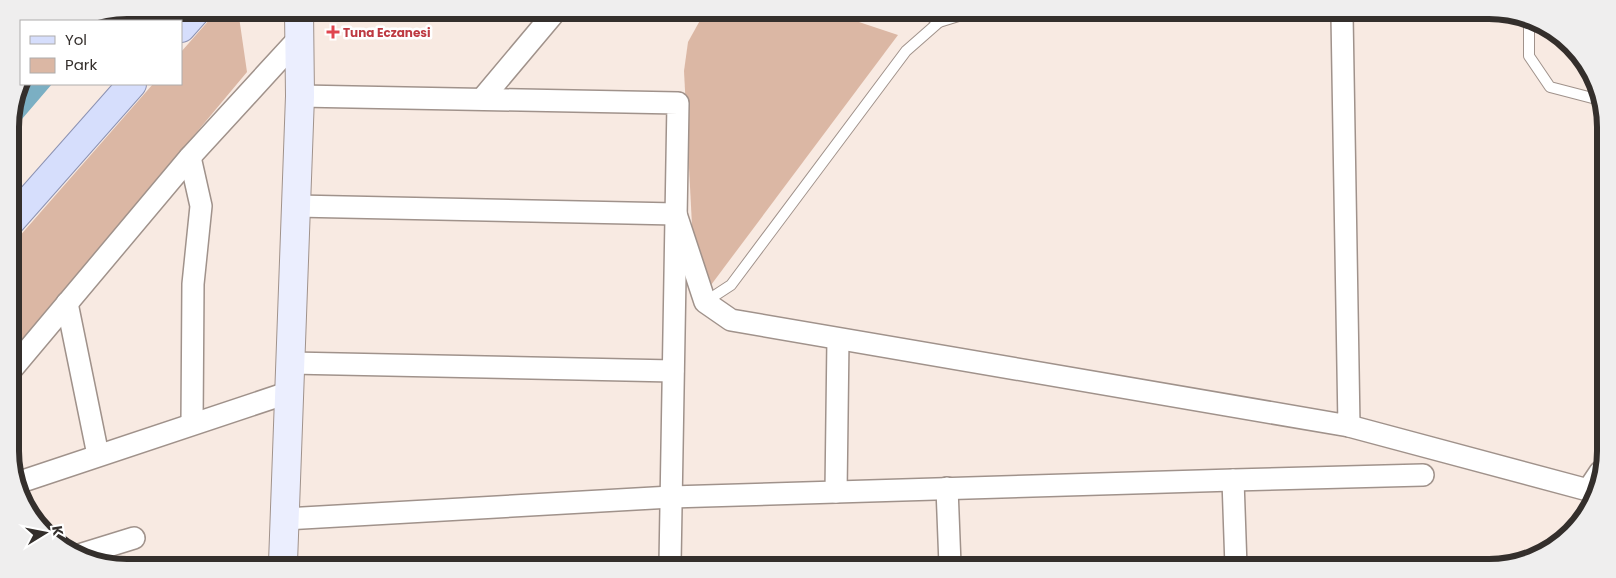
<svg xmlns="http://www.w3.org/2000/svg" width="1616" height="578" font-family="Poppins,sans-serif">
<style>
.green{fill:#dbb7a4}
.water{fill:#7bafc3}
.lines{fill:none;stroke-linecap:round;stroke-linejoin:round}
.service-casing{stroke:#a0928b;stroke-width:12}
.minor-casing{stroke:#a0928b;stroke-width:24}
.secondary-casing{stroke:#a0928b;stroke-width:30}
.primary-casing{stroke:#8c92b2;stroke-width:30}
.service{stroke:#fff;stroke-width:10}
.minor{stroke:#fff;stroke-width:21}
.secondary{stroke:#ebeefe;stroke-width:28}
.primary{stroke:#d6defc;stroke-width:28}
.health-dot{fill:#e0444e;stroke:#fff;stroke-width:2}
.labels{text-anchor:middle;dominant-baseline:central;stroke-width:5;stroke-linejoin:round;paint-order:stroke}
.health-label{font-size:12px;font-weight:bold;fill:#be3a42;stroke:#fff;text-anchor:start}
.rim{fill:none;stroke:#342f2c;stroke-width:6}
</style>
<rect width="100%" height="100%" fill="#f8eae2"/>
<g class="green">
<polygon points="218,10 238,10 247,72 12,353 11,246 153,84 181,84 181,52"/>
<polygon points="706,13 832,13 898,35 711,285 695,283 684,71 688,42 703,15"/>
</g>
<g class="water">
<polygon points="111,13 104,21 78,21 82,19"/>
<polygon points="21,78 21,84 52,84 10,133 10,119"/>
</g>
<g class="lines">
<g class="service-casing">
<g id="service">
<polyline points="923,13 930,16 939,22"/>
<polyline points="1006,14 1081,16"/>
<polyline points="1529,18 1529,56 1550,87 1600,100"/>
<polyline points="705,302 731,285 906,51 939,22 965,14"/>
</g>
</g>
<g class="minor-casing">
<g id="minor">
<polyline points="300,96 678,103 670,564"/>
<polyline points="482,99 555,12"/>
<polyline points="190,157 201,206 193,284 192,424"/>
<polyline points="296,206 676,214 705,302 731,320 1349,426 1342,15"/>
<polyline points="67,303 98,455"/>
<polyline points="291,363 673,371"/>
<polyline points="12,369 190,157 299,38"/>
<polyline points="1349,426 1588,490 1594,496"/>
<polyline points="1233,480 1236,567"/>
<polyline points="17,483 290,392"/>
<polyline points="947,488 950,565"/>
<polyline points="1588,490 1600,472"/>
<polyline points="836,492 838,339"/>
<polyline points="285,519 671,497 1233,480 1423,475"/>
<polyline points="79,555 134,538"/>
</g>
</g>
<g class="secondary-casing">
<polyline id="secondary" points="283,563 300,96 299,11"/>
</g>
<g class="primary-casing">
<g id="primary">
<polyline points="181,28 197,10"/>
<polyline points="11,221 132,84"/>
</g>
</g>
<use href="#service" class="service"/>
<use href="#minor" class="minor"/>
<use href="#secondary" class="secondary"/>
<use href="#primary" class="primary"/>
</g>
<path class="health-dot" d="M330.5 24.5h5v5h5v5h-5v5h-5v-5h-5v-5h5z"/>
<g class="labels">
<g class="health-label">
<text x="343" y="32">Tuna Eczanesi</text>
</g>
</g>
<path d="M0 0H1616V578H0ZM127 19H1489A108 108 0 0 1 1597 127V451A108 108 0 0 1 1489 559H127A108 108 0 0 1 19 451V127A108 108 0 0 1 127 19Z" fill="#efeeee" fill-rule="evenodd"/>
<path class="rim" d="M127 19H1489A108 108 0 0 1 1597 127V451A108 108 0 0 1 1489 559H127A108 108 0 0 1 19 451V127A108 108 0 0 1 127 19Z"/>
<rect x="20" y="20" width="162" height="65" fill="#ffffff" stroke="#aeacab"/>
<rect x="30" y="36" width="25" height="8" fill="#d6defc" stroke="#aeacab"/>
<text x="65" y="45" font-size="15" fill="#342f2c">Yol</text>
<rect x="30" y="58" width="25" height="15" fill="#dbb7a4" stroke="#aeacab"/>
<text x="65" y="70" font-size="15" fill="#342f2c">Park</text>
<g transform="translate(45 533) rotate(80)" stroke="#ffffff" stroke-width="4" paint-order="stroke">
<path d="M0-4L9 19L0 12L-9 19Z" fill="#342f2c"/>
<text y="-8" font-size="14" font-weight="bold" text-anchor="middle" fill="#342f2c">K</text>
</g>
</svg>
